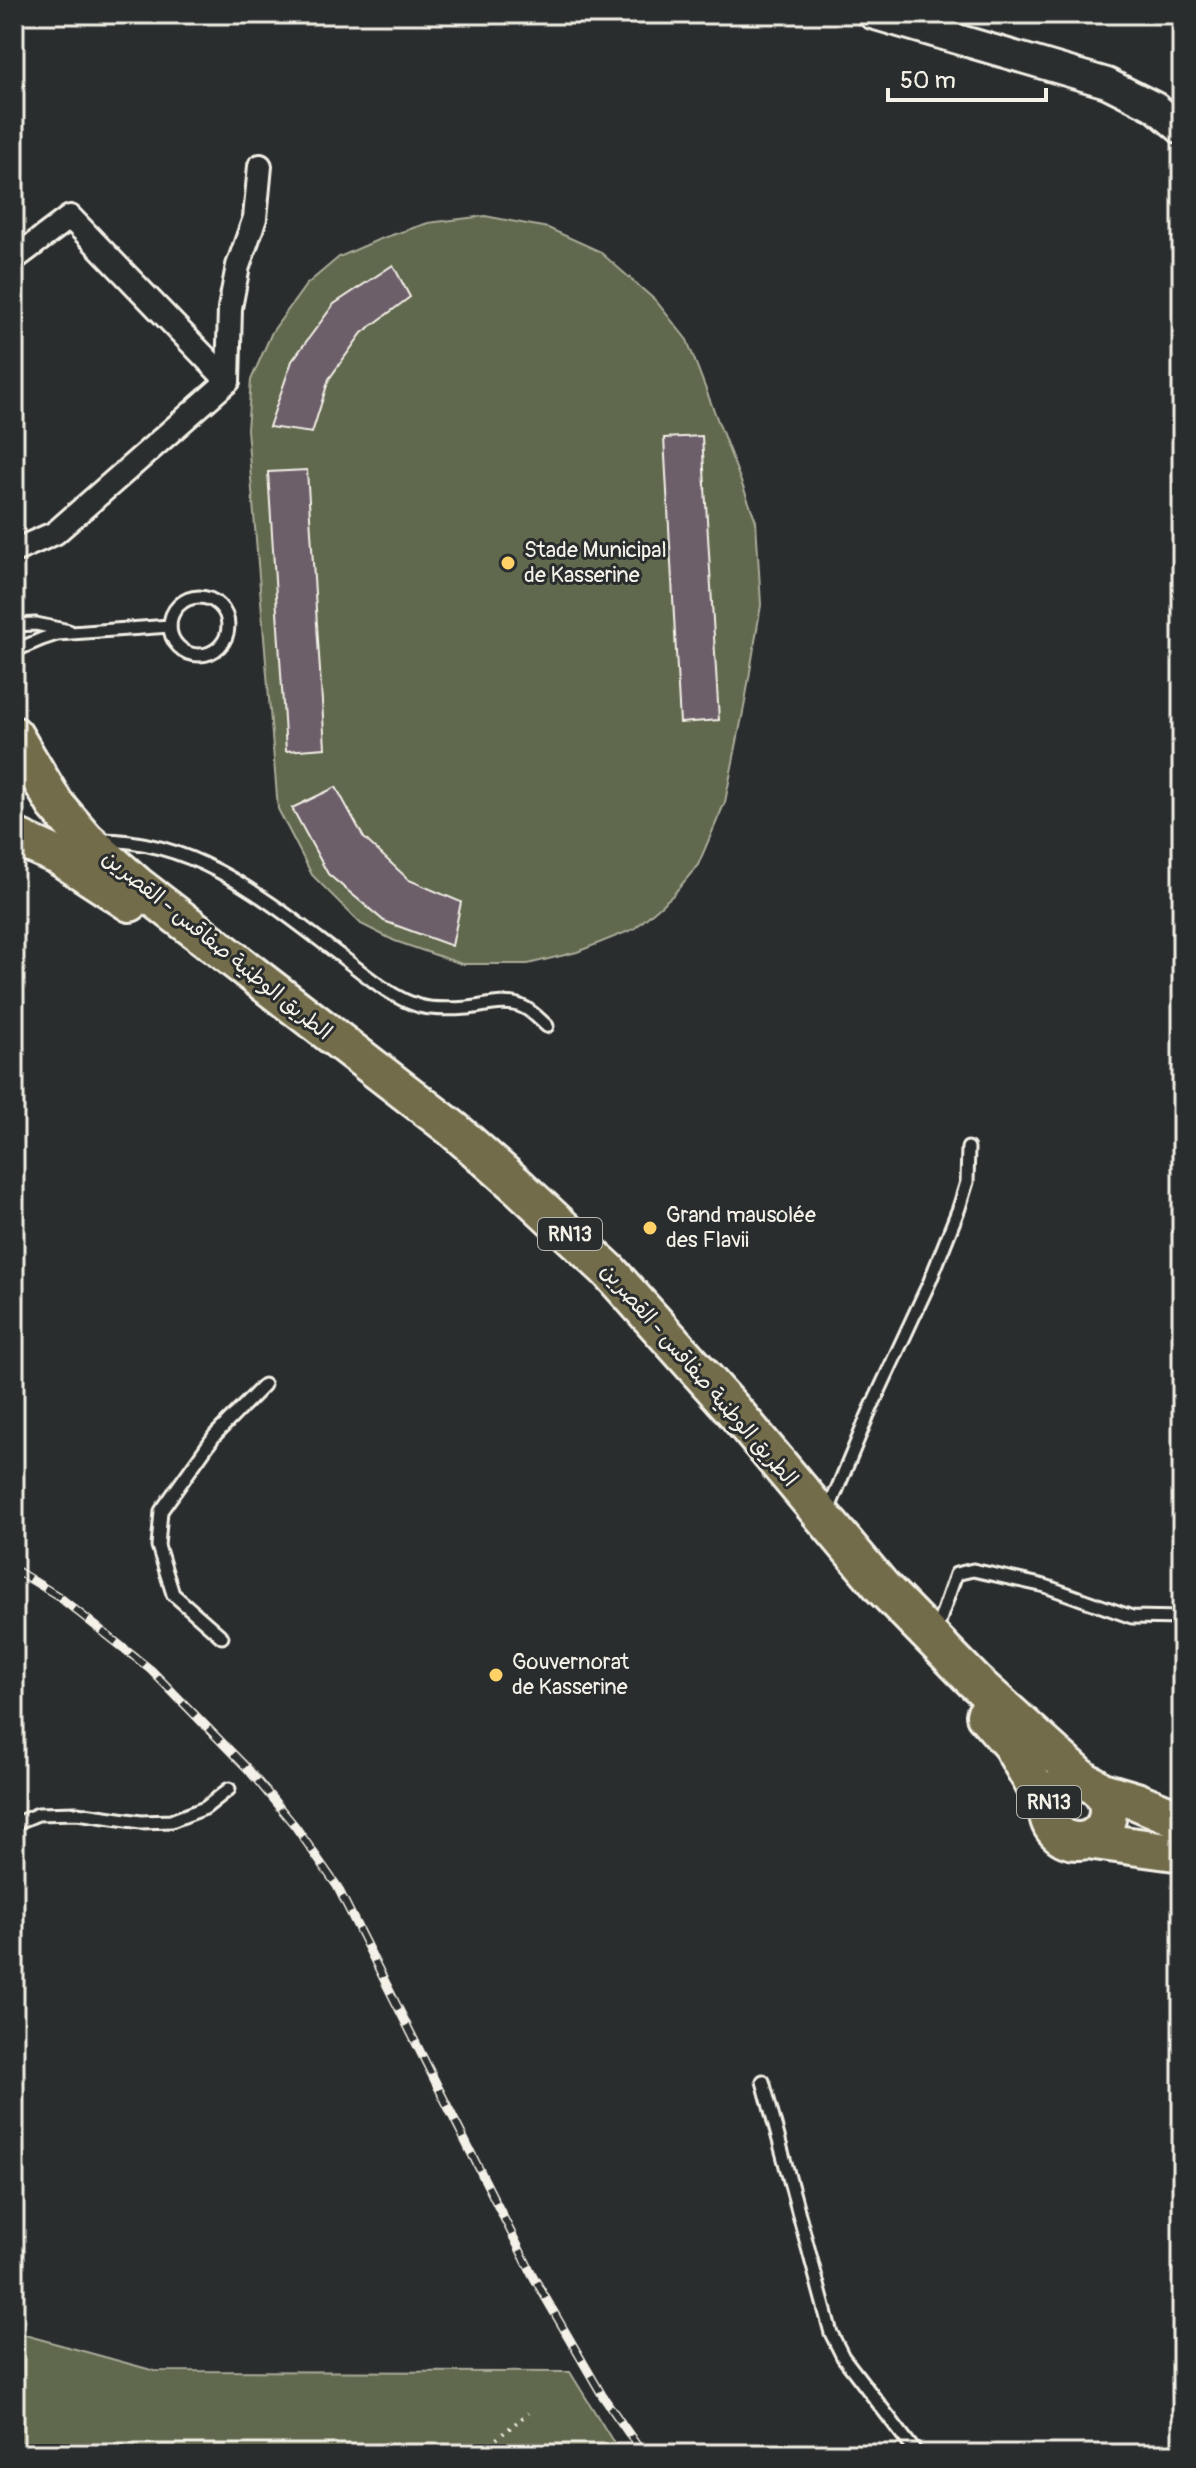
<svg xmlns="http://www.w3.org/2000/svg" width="1196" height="2468" font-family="Pangolin,'Playpen Sans Arabic',sans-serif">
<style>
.green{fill:#60674d;stroke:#aaac9a;stroke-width:2}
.building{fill:#6d5e6b;stroke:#f4f1e8;stroke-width:2}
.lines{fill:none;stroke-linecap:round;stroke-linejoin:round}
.service-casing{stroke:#f4f1e8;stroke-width:17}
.minor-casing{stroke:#f4f1e8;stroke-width:28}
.tertiary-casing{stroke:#f4f1e8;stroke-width:34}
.primary-casing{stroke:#f4f1e8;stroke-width:42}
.path{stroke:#f4f1e8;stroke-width:4;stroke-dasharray:2 6;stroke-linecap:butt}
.service{stroke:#2a2d2e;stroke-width:11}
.minor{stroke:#2a2d2e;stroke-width:22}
.tertiary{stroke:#2a2d2e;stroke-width:28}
.primary{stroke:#736c4b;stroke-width:36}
.rail-casing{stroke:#f4f1e8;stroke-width:9}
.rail{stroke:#2a2d2e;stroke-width:6;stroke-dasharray:18;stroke-linecap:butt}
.poi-dot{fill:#ffd166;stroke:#2a2d2e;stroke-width:3}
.labels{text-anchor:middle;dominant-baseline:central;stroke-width:6;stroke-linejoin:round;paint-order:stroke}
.shield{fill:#2a2d2e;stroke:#b7b6b0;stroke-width:2}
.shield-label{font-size:20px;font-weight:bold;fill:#f4f1e8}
.poi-label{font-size:22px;fill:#f4f1e8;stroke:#2a2d2e;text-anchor:start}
.street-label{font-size:22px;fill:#f4f1e8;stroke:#2a2d2e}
</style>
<rect width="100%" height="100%" fill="#2a2d2e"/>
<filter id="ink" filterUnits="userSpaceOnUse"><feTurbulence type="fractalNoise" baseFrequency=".0125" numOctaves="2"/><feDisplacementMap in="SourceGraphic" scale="16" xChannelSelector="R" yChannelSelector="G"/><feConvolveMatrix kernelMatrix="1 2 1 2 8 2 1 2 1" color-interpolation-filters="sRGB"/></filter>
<g filter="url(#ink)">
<g class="green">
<polygon points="485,216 548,228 599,251 656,301 687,340 756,521 761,605 745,702 725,802 698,865 673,895 634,929 577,952 528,964 462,964 395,941 361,924 312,875 278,809 247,429 251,380 272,332 306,285 339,257 380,239 428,223"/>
<polygon points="14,2332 155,2371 570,2372 612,2440 624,2454 14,2454"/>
</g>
<g class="building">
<polygon points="393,265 410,297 362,333 329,379 312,433 269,427 292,361 334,304"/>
<polygon points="702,436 719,720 680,723 664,438"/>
<polygon points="307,470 325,748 286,751 268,472"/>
<polygon points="336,787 364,838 409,880 461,902 452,946 384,921 328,874 292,808"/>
</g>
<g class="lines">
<g class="service-casing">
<g id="service">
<circle cx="199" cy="626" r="29"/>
<polyline points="14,625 36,624 69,631"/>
<polyline points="14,651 42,639 57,634 170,626"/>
<path d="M99 840C196 839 268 901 342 957 366 975 390 997 419 1006 433 1010 454 1009 468 1008 485 1006 507 999 523 1007 531 1010 540 1020 547 1026"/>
<polyline points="828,1511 868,1415 930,1281 959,1208 967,1182 968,1148"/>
<polyline points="936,1631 956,1574 973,1570 1045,1586 1132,1617 1182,1618"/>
<polyline points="222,1637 173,1594 158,1546 161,1511 215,1435 264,1385"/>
<polyline points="14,1824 38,1814 77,1813 141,1822 171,1821 205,1808 229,1789"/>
<polyline points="763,2081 831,2333 843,2357 917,2454"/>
</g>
</g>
<g class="minor-casing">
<g id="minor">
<polyline points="14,259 70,217 228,381"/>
<polyline points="14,551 55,533 228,381 230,308 238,266 255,218 260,166"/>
</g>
</g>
<g class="tertiary-casing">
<polyline id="tertiary" points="872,14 1107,83 1155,107 1182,130"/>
</g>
<g class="primary-casing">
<g id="primary">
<polyline points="14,735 55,804 86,840 137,885 453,1129 520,1188 608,1270 735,1412 882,1587 974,1681 1085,1781"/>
<polyline points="14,836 58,856 130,903"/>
<polyline points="985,1715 1011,1745 1047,1807"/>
<circle cx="1078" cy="1811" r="30"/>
<polyline points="1102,1791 1136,1801 1182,1820"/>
<polyline points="1087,1840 1182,1853"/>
</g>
</g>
<polyline class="path" points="478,2454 528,2413"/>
<use href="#service" class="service"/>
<use href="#minor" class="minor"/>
<use href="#tertiary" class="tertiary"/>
<use href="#primary" class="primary"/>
<g class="rail-casing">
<polyline id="rail" points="14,1569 58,1596 151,1670 247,1768 295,1826 337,1886 533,2276 602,2395 643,2454"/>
</g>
<use href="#rail" class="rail"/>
</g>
</g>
<g class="poi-dot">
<circle cx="508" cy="563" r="8"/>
<circle cx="650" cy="1228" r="8"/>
<circle cx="496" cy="1675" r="8"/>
</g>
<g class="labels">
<g class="shield">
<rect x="538" y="1218" width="64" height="32" rx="6"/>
<rect x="1017" y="1786" width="64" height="32" rx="6"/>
</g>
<g class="shield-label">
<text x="570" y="1234">RN13</text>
<text x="1049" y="1802">RN13</text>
</g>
<g class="poi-label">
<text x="524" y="550">Stade Municipal<tspan x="524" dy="25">de Kasserine</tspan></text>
<text x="666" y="1215">Grand mausolée<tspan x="666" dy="25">des Flavii</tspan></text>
<text x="512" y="1662">Gouvernorat<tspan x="512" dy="25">de Kasserine</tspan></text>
</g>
<g class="street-label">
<text transform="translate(217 945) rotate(39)">الطريق الوطنية صفاقس - القصرين</text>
<text transform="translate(699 1375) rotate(49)">الطريق الوطنية صفاقس - القصرين</text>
</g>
</g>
<rect width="1196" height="2468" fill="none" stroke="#2a2d2e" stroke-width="48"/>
<rect x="24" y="24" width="1148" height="2420" fill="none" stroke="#f4f1e8" stroke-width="3" filter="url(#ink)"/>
<path d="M888 88v12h158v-12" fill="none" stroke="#f4f1e8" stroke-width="4"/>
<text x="900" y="88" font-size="24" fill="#f4f1e8" stroke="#2a2d2e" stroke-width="6" paint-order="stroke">50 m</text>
</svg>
